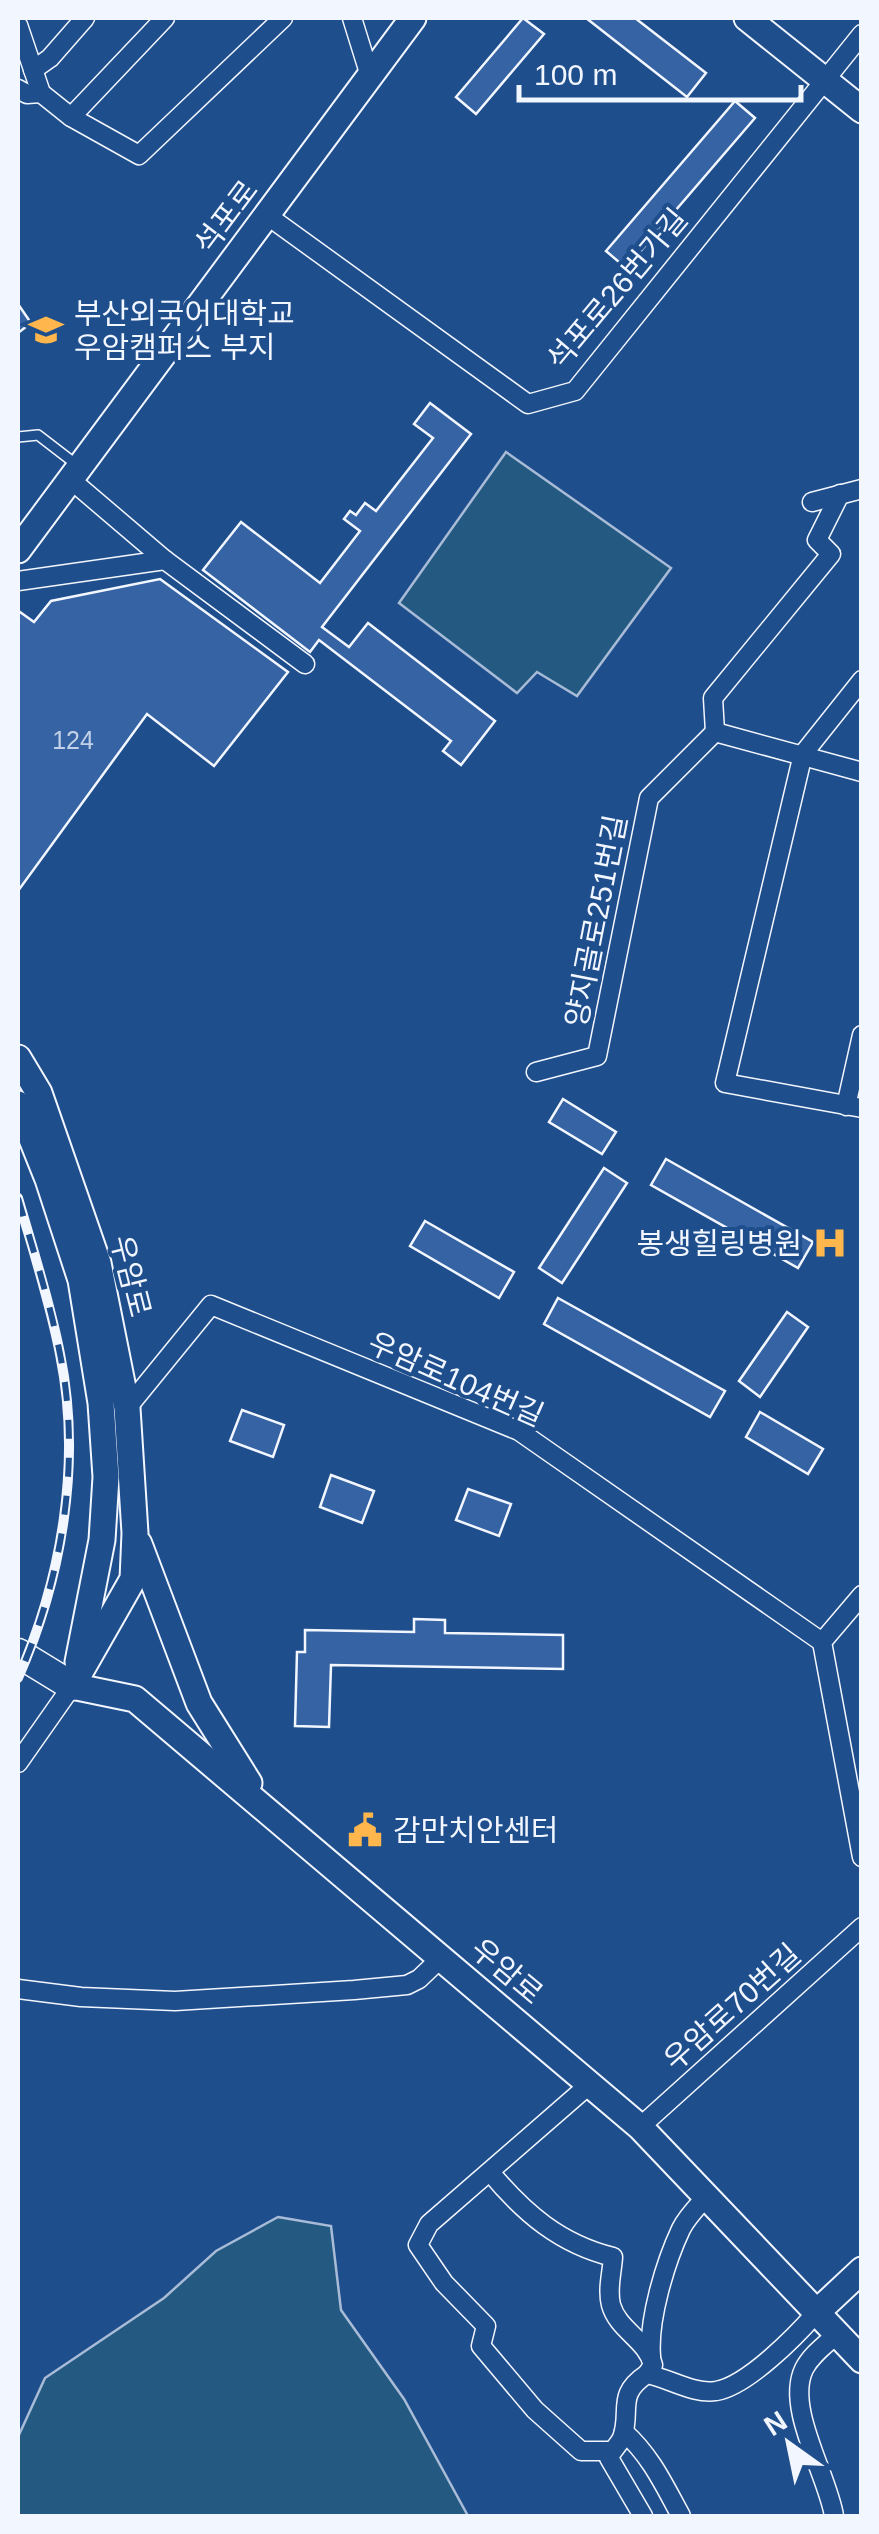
<svg xmlns="http://www.w3.org/2000/svg" width="879" height="2534" font-family="Arial,'Noto Sans KR',sans-serif">
<style>
.green{fill:#245a82;stroke:#a8bbd7;stroke-width:2.5}
.building{fill:#3563a3;stroke:#f2f6ff;stroke-width:2.5}
.lines{fill:none;stroke-linecap:round;stroke-linejoin:round}
.lane-casing{stroke:#f2f6ff;stroke-width:12}
.street-casing{stroke:#f2f6ff;stroke-width:21}
.secondary-casing{stroke:#f2f6ff;stroke-width:29}
.primary-casing{stroke:#f2f6ff;stroke-width:31}
.lane{stroke:#1f4e8c;stroke-width:9}
.street{stroke:#1f4e8c;stroke-width:18}
.secondary{stroke:#1f4e8c;stroke-width:25}
.primary{stroke:#1f4e8c;stroke-width:28}
.rail-casing{stroke:#f2f6ff;stroke-width:10}
.rail{stroke:#1f4e8c;stroke-width:6;stroke-dasharray:19;stroke-linecap:butt}
.labels{text-anchor:middle;dominant-baseline:central;stroke-width:8;stroke-linejoin:round;paint-order:stroke}
.number-label{font-size:25px;fill:#c3d1e8}
.street-label{font-size:30px;fill:#f2f6ff;stroke:#1f4e8c}
.poi-label{font-size:30px;fill:#f2f6ff;stroke:#1f4e8c;text-anchor:start}
</style>
<rect width="100%" height="100%" fill="#1f4e8c"/>
<g class="green">
<polygon points="506,452 671,568 577,696 537,672 517,693 399,603"/>
<polygon points="278,2217 331,2226 341,2310 404,2399 468,2516 18,2516 18,2437 45,2378 164,2298 216,2251"/>
</g>
<g class="building">
<polygon points="523,18 544,34 476,114 456,97"/>
<polygon points="586,18 635,18 706,73 687,97"/>
<polygon points="735,101 755,118 626,268 606,251"/>
<polygon points="18,304 31,323 18,333"/>
<polygon points="430,403 471,434 322,627 349,647 368,623 495,721 461,765 443,751 451,741 319,640 310,652 203,570 241,522 320,583 360,531 344,519 350,511 356,515 365,503 376,511 433,438 414,424"/>
<polygon points="160,579 288,672 214,766 147,714 18,891 18,615 20,612 34,622 51,601"/>
<polygon points="563,1099 616,1132 602,1154 549,1122"/>
<polygon points="666,1159 813,1242 798,1268 651,1185"/>
<polygon points="604,1168 627,1183 562,1283 539,1268"/>
<polygon points="425,1221 514,1272 499,1298 410,1246"/>
<polygon points="558,1298 725,1391 710,1417 544,1324"/>
<polygon points="787,1312 808,1327 760,1397 739,1381"/>
<polygon points="242,1410 284,1425 273,1457 230,1441"/>
<polygon points="760,1412 823,1449 808,1474 746,1437"/>
<polygon points="331,1475 374,1491 362,1523 320,1507"/>
<polygon points="468,1489 511,1504 499,1536 456,1520"/>
<polygon points="414,1619 445,1620 445,1633 563,1635 563,1669 331,1665 329,1727 295,1726 297,1652 305,1652 305,1630 414,1632"/>
</g>
<g class="lines">
<g class="lane-casing">
<polyline id="lane" points="18,437 38,435 77,465"/>
</g>
<g class="street-casing">
<g id="street">
<polyline points="352,18 370,76"/>
<polyline points="18,25 41,93 71,117 139,155 283,18"/>
<polyline points="33,70 50,58 85,18"/>
<polyline points="18,89 27,94 41,93"/>
<polyline points="71,117 165,18"/>
<polyline points="268,216 528,404 575,391 862,34"/>
<polyline points="70,479 165,560 305,664"/>
<polyline points="812,502 862,489"/>
<polyline points="18,581 165,560"/>
<polyline points="862,680 803,754 725,1083 862,1108"/>
<polyline points="715,732 713,698 831,554 817,540 840,494"/>
<polyline points="715,732 862,772"/>
<polyline points="536,1072 597,1056 649,798 715,732"/>
<polyline points="846,1106 862,1035"/>
<polyline points="127,1408 211,1305 519,1431 822,1642"/>
<polyline points="862,1595 822,1642 862,1857"/>
<polyline points="18,1763 72,1686"/>
<polyline points="18,1989 81,1997 175,2001 354,1990 407,1985 419,1979 441,1958"/>
<polyline points="590,2084 429,2224 418,2245 444,2283 486,2326 481,2346 535,2410 581,2451 611,2451"/>
<polyline points="640,2127 862,1927"/>
<path d="M490 2172C524 2213 560 2244 613 2257 612 2273 607 2289 611 2305 618 2330 647 2340 653 2365L647 2374"/>
<path d="M651 2356C648 2320 665 2263 681 2229 687 2217 697 2207 706 2197"/>
<path d="M624 2432C651 2456 664 2485 681 2516"/>
<path d="M643 2516 609 2458C612 2450 618 2446 622 2438 632 2411 615 2395 647 2374 668 2378 695 2395 716 2391 747 2386 796 2336 816 2313"/>
<path d="M834 2516C828 2476 785 2408 804 2369 811 2355 825 2345 837 2334"/>
</g>
</g>
<g class="secondary-casing">
<g id="secondary">
<polyline points="747,18 862,110"/>
<polyline points="18,550 413,18"/>
<polyline points="18,1058 39,1093 98,1263 127,1408 135,1533 133,1579 72,1686"/>
<polyline points="18,1104 48,1179 81,1280 101,1403 106,1477 102,1540 78,1662"/>
<polyline points="139,1544 199,1703 249,1783"/>
<polyline points="72,1686 135,1699 640,2127 862,2360"/>
<polyline points="816,2313 862,2270"/>
</g>
</g>
<g class="primary-casing">
<polyline id="primary" points="18,1653 72,1686"/>
</g>
<use href="#lane" class="lane"/>
<use href="#street" class="street"/>
<use href="#secondary" class="secondary"/>
<use href="#primary" class="primary"/>
<g class="rail-casing">
<path id="rail" d="M18 1198C33 1250 50 1302 60 1354 82 1462 62 1579 18 1678"/>
</g>
<use href="#rail" class="rail"/>
</g>
<defs>
<g id="university-bare" transform="scale(2.7)"><path d="M0-5L7-2L0 1L-7-2ZM-4 1L0 2.5L4 1V4Q0 6-4 4Z" fill="#ffb74d" stroke="#1f4e8c" stroke-width="2.5" paint-order="stroke"/></g>
<g id="hospital-bare" transform="scale(2.7)"><path d="M-5-5h3v3.5h4V-5h3V5h-3V1.5h-4V5h-3Z" fill="#ffb74d" stroke="#1f4e8c" stroke-width="2.5" paint-order="stroke"/></g>
<g id="civic-bare" transform="scale(2.7)"><path d="M-.6-6.5H3V-4.5H.6V-3L4-1V1h2V6H-6V1h2V-1L-.6-3ZM-1.2 2.5V6h2.4V2.5Z" fill="#ffb74d" stroke="#1f4e8c" stroke-width="2.5" paint-order="stroke"/></g>
</defs>
<g fill-rule="evenodd">
<use href="#university-bare" x="46" y="330"/>
<use href="#hospital-bare" x="830" y="1243"/>
<use href="#civic-bare" x="365" y="1830"/>
</g>
<g class="labels">
<g class="number-label">
<text x="73" y="740">124</text>
</g>
<g class="street-label">
<text transform="translate(226 217) rotate(-53)">석포로</text>
<text transform="translate(617 289) rotate(-50)">석포로26번가길</text>
<text transform="translate(596 921) rotate(-79)">양지골로251번길</text>
<text transform="translate(131 1276) rotate(76)">우암로</text>
<text transform="translate(456 1379) rotate(24)">우암로104번길</text>
<text transform="translate(507 1971) rotate(40)">우암로</text>
<text transform="translate(732 2007) rotate(-42)">우암로70번길</text>
</g>
<g class="poi-label">
<text x="74" y="313">부산외국어대학교<tspan x="74" dy="34">우암캠퍼스 부지</tspan></text>
<text x="802" y="1243" text-anchor="end">봉생힐링병원</text>
<text x="393" y="1830">감만치안센터</text>
</g>
</g>
<rect width="879" height="2534" fill="none" stroke="#f2f6ff" stroke-width="40"/>
<g transform="translate(789 2444) rotate(327)" stroke="#1f4e8c" stroke-width="8" paint-order="stroke">
<path d="M0-8L18 38L0 25L-18 38Z" fill="#f2f6ff"/>
<text y="-15" font-size="28" font-weight="bold" text-anchor="middle" fill="#f2f6ff">N</text>
</g>
<path d="M519 85v15h282v-15" fill="none" stroke="#f2f6ff" stroke-width="5"/>
<text x="534" y="85" font-size="30" fill="#f2f6ff" stroke="#1f4e8c" stroke-width="8" paint-order="stroke">100 m</text>
</svg>
